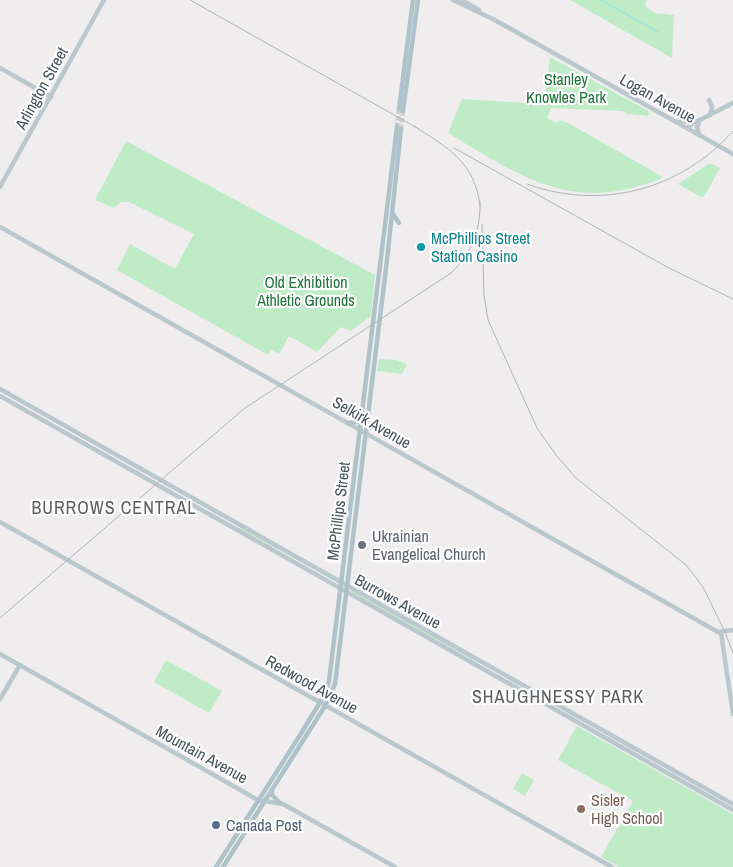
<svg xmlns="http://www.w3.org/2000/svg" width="733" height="867" font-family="'Archivo Narrow',sans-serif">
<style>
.green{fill:#bfebc7}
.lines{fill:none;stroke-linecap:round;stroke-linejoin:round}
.stream{stroke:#8fe3e4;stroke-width:1}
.primary-tunnel{stroke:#ceced0;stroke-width:4.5;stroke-dasharray:4.5 2;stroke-linecap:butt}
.secondary{stroke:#bac8ce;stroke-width:4.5}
.primary{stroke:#afc2ca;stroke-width:4.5}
.rail{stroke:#b0b4b7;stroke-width:1}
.culture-dot{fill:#0f9aa8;stroke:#fff;stroke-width:2}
.worship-dot{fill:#6b7280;stroke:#fff;stroke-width:2}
.education-dot{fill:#8d6e63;stroke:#fff;stroke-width:2}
.service-dot{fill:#5c6f8a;stroke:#fff;stroke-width:2}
.labels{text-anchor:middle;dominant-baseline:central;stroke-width:4.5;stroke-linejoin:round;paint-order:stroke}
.park-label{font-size:16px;fill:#1e7438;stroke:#fff}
.street-label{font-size:16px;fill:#475459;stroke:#fff}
.culture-label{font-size:16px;fill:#0d838f;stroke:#fff;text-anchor:start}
.worship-label{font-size:16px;fill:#5b616d;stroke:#fff;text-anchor:start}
.education-label{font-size:16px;fill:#785e54;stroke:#fff;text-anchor:start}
.service-label{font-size:16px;fill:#4e5e75;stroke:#fff;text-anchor:start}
.neighbourhood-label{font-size:18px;letter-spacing:1px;fill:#5b5f62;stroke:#fff}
</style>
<rect width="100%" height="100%" fill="#f0edee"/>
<g class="green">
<polygon points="570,0 646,0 645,6 654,13 674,15 672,58"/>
<path d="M550 57 650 112 648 116 628 114 622 111 551 108 547 118 557 123 560 120 570 124 663 177C654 183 641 185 631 188 557 207 506 167 448 133L462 99 544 104Z"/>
<polygon points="126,141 375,275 371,316 351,331 341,327 317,352 289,336 279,354 271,350 268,355 117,270 130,244 175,269 194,234 129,202 121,202 114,208 95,200"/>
<polygon points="710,163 720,168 703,198 678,184"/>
<polygon points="379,359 396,360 407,364 402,374 377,371"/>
<polygon points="238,528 241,528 338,585"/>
<polygon points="352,591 480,663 480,664 350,592"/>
<polygon points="166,660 222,691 209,713 154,682"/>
<polygon points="577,726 733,814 733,867 619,867 601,857 633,801 558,760"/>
<polygon points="522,773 534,780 525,796 513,789"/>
</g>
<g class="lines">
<polyline class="stream" points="601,0 658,32"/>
<g class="primary-tunnel">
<polyline points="397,127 399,109"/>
<polyline points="401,129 403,111"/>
</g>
<g class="secondary">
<polyline points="453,0 493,19 733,154"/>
<polyline points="462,0 479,10"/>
<polyline points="0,68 51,97"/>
<polyline points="709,100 712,107 710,115"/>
<polyline points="676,122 696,121"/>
<polyline points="688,129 690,125 733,103"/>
<polyline points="699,135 697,127 700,120"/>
<polyline points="0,187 104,0"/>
<polyline points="0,227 718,632 733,630"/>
<polyline points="0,389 733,804"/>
<polyline points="0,396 733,810"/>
<polyline points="0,522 612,867"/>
<polyline points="721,633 733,714"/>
<polyline points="0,654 258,800 283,804 395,867"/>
<polyline points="0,699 20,665"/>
</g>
<g class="primary">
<polyline points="399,109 413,0"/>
<polyline points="403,111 418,0"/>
<polyline points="393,214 399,223"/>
<polyline points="348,423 357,422 361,417"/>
<polyline points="272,790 272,795 280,803"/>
<polyline points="216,867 302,732 325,694 329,681 397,127"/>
<polyline points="223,867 325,706 335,684 387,260 401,129"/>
</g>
<g class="rail">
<polyline points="190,0 419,129"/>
<path d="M414 126C448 148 475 162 480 206"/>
<polyline points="454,148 669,268 733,299"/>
<path d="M527 184C601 211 681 190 733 131"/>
<polyline points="482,224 484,295 488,320 537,428 556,455 576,478 686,565 703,587 725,632 733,653"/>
<path d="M0 618 245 408 451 273C472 253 481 229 480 201"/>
</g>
</g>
<circle class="culture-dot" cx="421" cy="247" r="5"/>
<circle class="worship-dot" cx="362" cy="545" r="5"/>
<circle class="education-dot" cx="581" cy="809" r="5"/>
<circle class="service-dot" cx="216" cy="825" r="5"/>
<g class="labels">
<g class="park-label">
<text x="566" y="79">Stanley<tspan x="566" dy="18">Knowles Park</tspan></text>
<text x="306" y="282">Old Exhibition<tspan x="306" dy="18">Athletic Grounds</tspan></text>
</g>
<g class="street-label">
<text transform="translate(41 88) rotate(-61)">Arlington Street</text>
<text transform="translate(658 98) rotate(29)">Logan Avenue</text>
<text transform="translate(372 422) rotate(30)">Selkirk Avenue</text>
<text transform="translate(338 511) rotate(-83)">McPhillips Street</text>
<text transform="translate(398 601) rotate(29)">Burrows Avenue</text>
<text transform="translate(312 684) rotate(29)">Redwood Avenue</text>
<text transform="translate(202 754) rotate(29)">Mountain Avenue</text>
</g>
<g class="culture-label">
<text x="431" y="238">McPhillips Street<tspan x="431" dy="18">Station Casino</tspan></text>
</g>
<g class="worship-label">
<text x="372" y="536">Ukrainian<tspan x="372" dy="18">Evangelical Church</tspan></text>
</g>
<g class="education-label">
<text x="591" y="800">Sisler<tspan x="591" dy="18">High School</tspan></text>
</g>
<g class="service-label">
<text x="226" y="825">Canada Post</text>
</g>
<g class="neighbourhood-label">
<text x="114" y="507">BURROWS CENTRAL</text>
<text x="558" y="696">SHAUGHNESSY PARK</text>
</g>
</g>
</svg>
